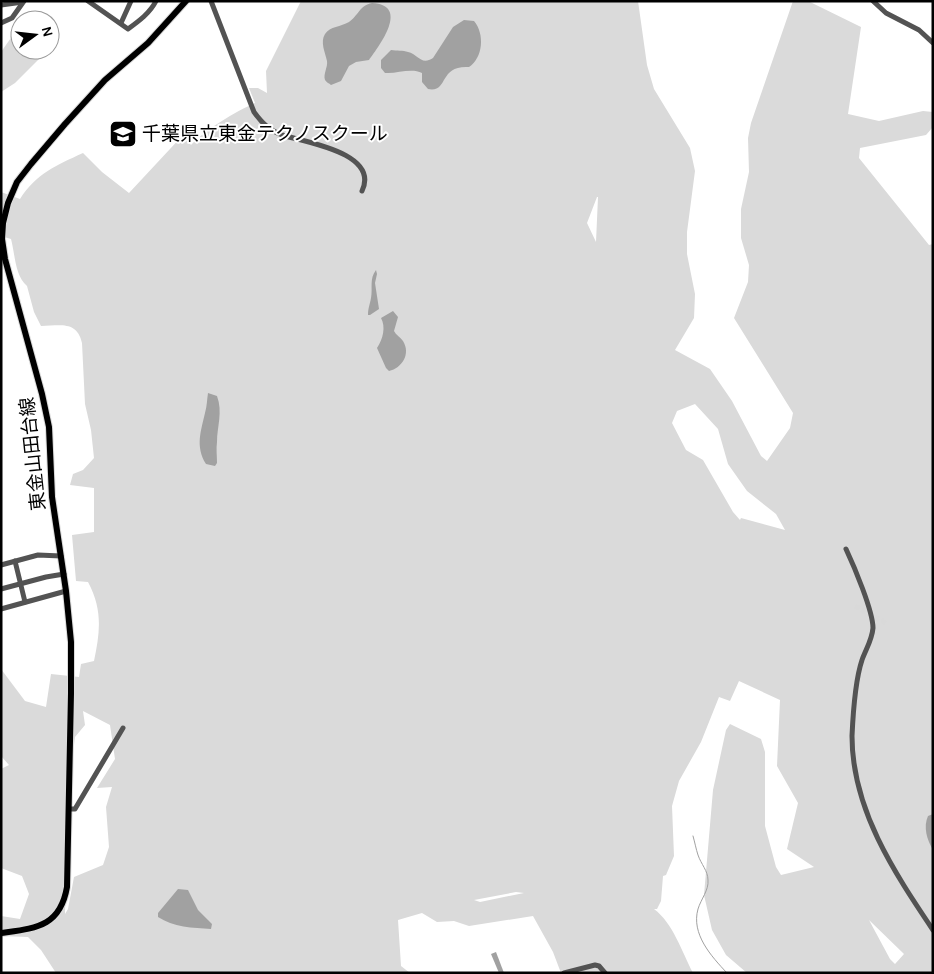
<svg xmlns="http://www.w3.org/2000/svg" width="934" height="974" font-family="Karla,'Noto Sans JP',sans-serif">
<style>
.green{fill:#dadada;fill-rule:evenodd}
.water{fill:#a1a1a1}
.lines{fill:none;stroke-linecap:round;stroke-linejoin:round}
.stream{stroke:#a1a1a1;stroke-width:1}
.minor-tunnel{stroke:#d9d9d9;stroke-width:5;stroke-dasharray:5 2.5;stroke-linecap:butt}
.major-casing{stroke:#dbdbdb;stroke-width:8}
.minor{stroke:#535353;stroke-width:5}
.major{stroke:#000;stroke-width:6}
.labels{text-anchor:middle;dominant-baseline:central;stroke-width:4;stroke-linejoin:round;paint-order:stroke}
.poi-label{font-size:19px;fill:#000;stroke:#fff;text-anchor:start}
.street-label{font-size:19px;fill:#000;stroke:#fff}
</style>
<rect width="100%" height="100%" fill="#fff"/>
<g class="green">
<path d="M301 1H638L647 65 654 89 690 148 695 171 687 232V254L695 294 694 318 675 350 710 369 732 401 761 456 767 461 790 428 793 413 734 318 748 282 749 265 741 238V209L749 172 748 138 751 123 793 1H808L861 27 848 114 879 121 923 111 933 112V127L926 135 860 148 859 158 929 245 933 244V973H747L726 955 712 930 704 895 713 790 726 730 730 724 761 739 765 752V826L776 867 781 875 814 867 787 849 798 803 777 766 780 700 739 681 730 701 719 697 701 742 679 781 672 806 674 856 666 875 663 876 661 901 657 909H654C673 923 682 952 693 973H561L553 952 533 916 469 926 454 921 437 922 422 913 398 920 401 966 410 973H56L41 950 28 937 1 936V916L20 919 29 894 22 876 1 868V769L9 765 1 756V669L25 701 46 707 51 674 79 677 81 664 94 661C100 632 103 610 88 582L76 581 72 535 94 532V488L70 485 73 474 83 470 94 458 91 430 85 404 82 343C77 320 59 326 41 326L34 312 27 286C15 276 15 254 11 239L1 236V192L20 199C37 173 55 166 83 153L102 172 129 193 183 135 191 145C206 129 235 112 255 103L249 88H258L267 93 266 71ZM597 197H598L596 242 587 223ZM695 404 718 429 728 464 747 491 776 514 785 530 741 518 740 520 733 512 703 460 686 450 672 423 677 411ZM83 711 110 725 115 759 97 788 112 787 106 807 109 847 103 865 74 877 68 909 65 914 67 803 75 737 85 725ZM516 892 524 893 480 902 474 900ZM869 920 904 954 895 964 890 959Z"/>
<polygon points="13,35 20,35 20,50 48,50 15,83 1,92 1,52"/>
</g>
<g class="water">
<path d="M372 3C410 5 380 45 369 60L356 62 349 66 341 81 331 85C329 83 327 83 325 80 323 74 328 67 327 61 325 52 320 42 325 34 330 26 341 27 349 22 358 16 360 5 372 3Z"/>
<path d="M464 20 474 21C485 34 483 58 469 67 438 65 449 93 428 89L422 82V73C412 68 399 73 388 73H385L381 68V60L391 50C397 51 403 50 408 52 418 54 421 66 433 58L453 27Z"/>
<path d="M376 270 377 274 375 283 379 309 370 315H368C368 308 370 304 371 298 373 288 369 279 376 270Z"/>
<path d="M393 311 398 317 394 331C396 335 400 337 403 341 411 354 402 368 389 371L386 368 377 348C383 339 386 327 381 318Z"/>
<path d="M208 393 217 396C223 412 217 427 217 442 216 449 217 456 217 463L215 466 206 464C195 446 201 431 205 413 207 406 207 399 208 393Z"/>
<path d="M933 814V850C927 840 923 827 928 816Z"/>
<path d="M178 889 188 890 198 910 212 924 211 929C193 928 173 927 158 917V913Z"/>
<polygon points="496,952 504,973 499,973 491,954"/>
</g>
<g class="lines">
<path class="stream" d="M693 836C695 843 696 849 698 855 701 864 708 871 708 880 709 890 701 899 698 909 691 934 711 956 727 973"/>
<polyline class="minor-tunnel" points="855,606 886,623"/>
<g class="major-casing">
<path id="major" d="M1 933C36 928 60 927 67 887L71 693V642L66 591 52 497 49 427 42 394 5 259 2 239 3 223 8 203 17 182 31 164 65 124 105 80 148 43 186 1"/>
</g>
<g class="minor">
<path d="M88 1 128 29C139 21 150 13 156 1"/>
<path d="M211 1 254 112C262 123 269 130 282 135 305 142 380 153 362 191"/>
<polyline points="873,1 886,13 919,30 933,43"/>
<polyline points="1,5 23,2"/>
<polyline points="1,23 12,18 24,1"/>
<polyline points="121,23 131,1"/>
<path d="M846 549C854 566 873 611 873 628 872 640 866 649 862 660 855 681 853 714 852 736 852 809 894 872 933 930"/>
<polyline points="15,561 25,602"/>
<polyline points="1,565 38,555 61,556"/>
<polyline points="1,589 46,577 64,574"/>
<polyline points="1,609 66,591"/>
<polyline points="69,809 75,809 123,728"/>
<polyline points="564,973 595,965 599,966 605,973"/>
</g>
<use href="#major" class="major"/>
</g>
<defs>
<g id="university-square" transform="scale(1.4375)"><rect x="-9" y="-9" width="18" height="18" rx="4" fill="#000" stroke="#fff"/><path d="M0-5L7-2L0 1L-7-2ZM-4 1L0 2.5L4 1V4Q0 6-4 4Z" fill="#fff"/></g>
</defs>
<g fill-rule="evenodd">
<use href="#university-square" x="123" y="134"/>
</g>
<g class="labels">
<g class="poi-label">
<text x="142" y="134">千葉県立東金テクノスクール</text>
</g>
<g class="street-label">
<text transform="translate(33 454) rotate(-96)">東金山田台線</text>
</g>
</g>
<rect width="934" height="974" fill="none" stroke="#000000" stroke-width="5"/>
<g transform="translate(35 35) rotate(75)"><circle r="24" fill="#ffffff" stroke="#999999"/>
<path d="M0-4L9 19L0 12L-9 19Z" fill="#000000"/>
<text y="-8" font-size="14" font-weight="bold" text-anchor="middle" fill="#000000">N</text>
</g>
</svg>
